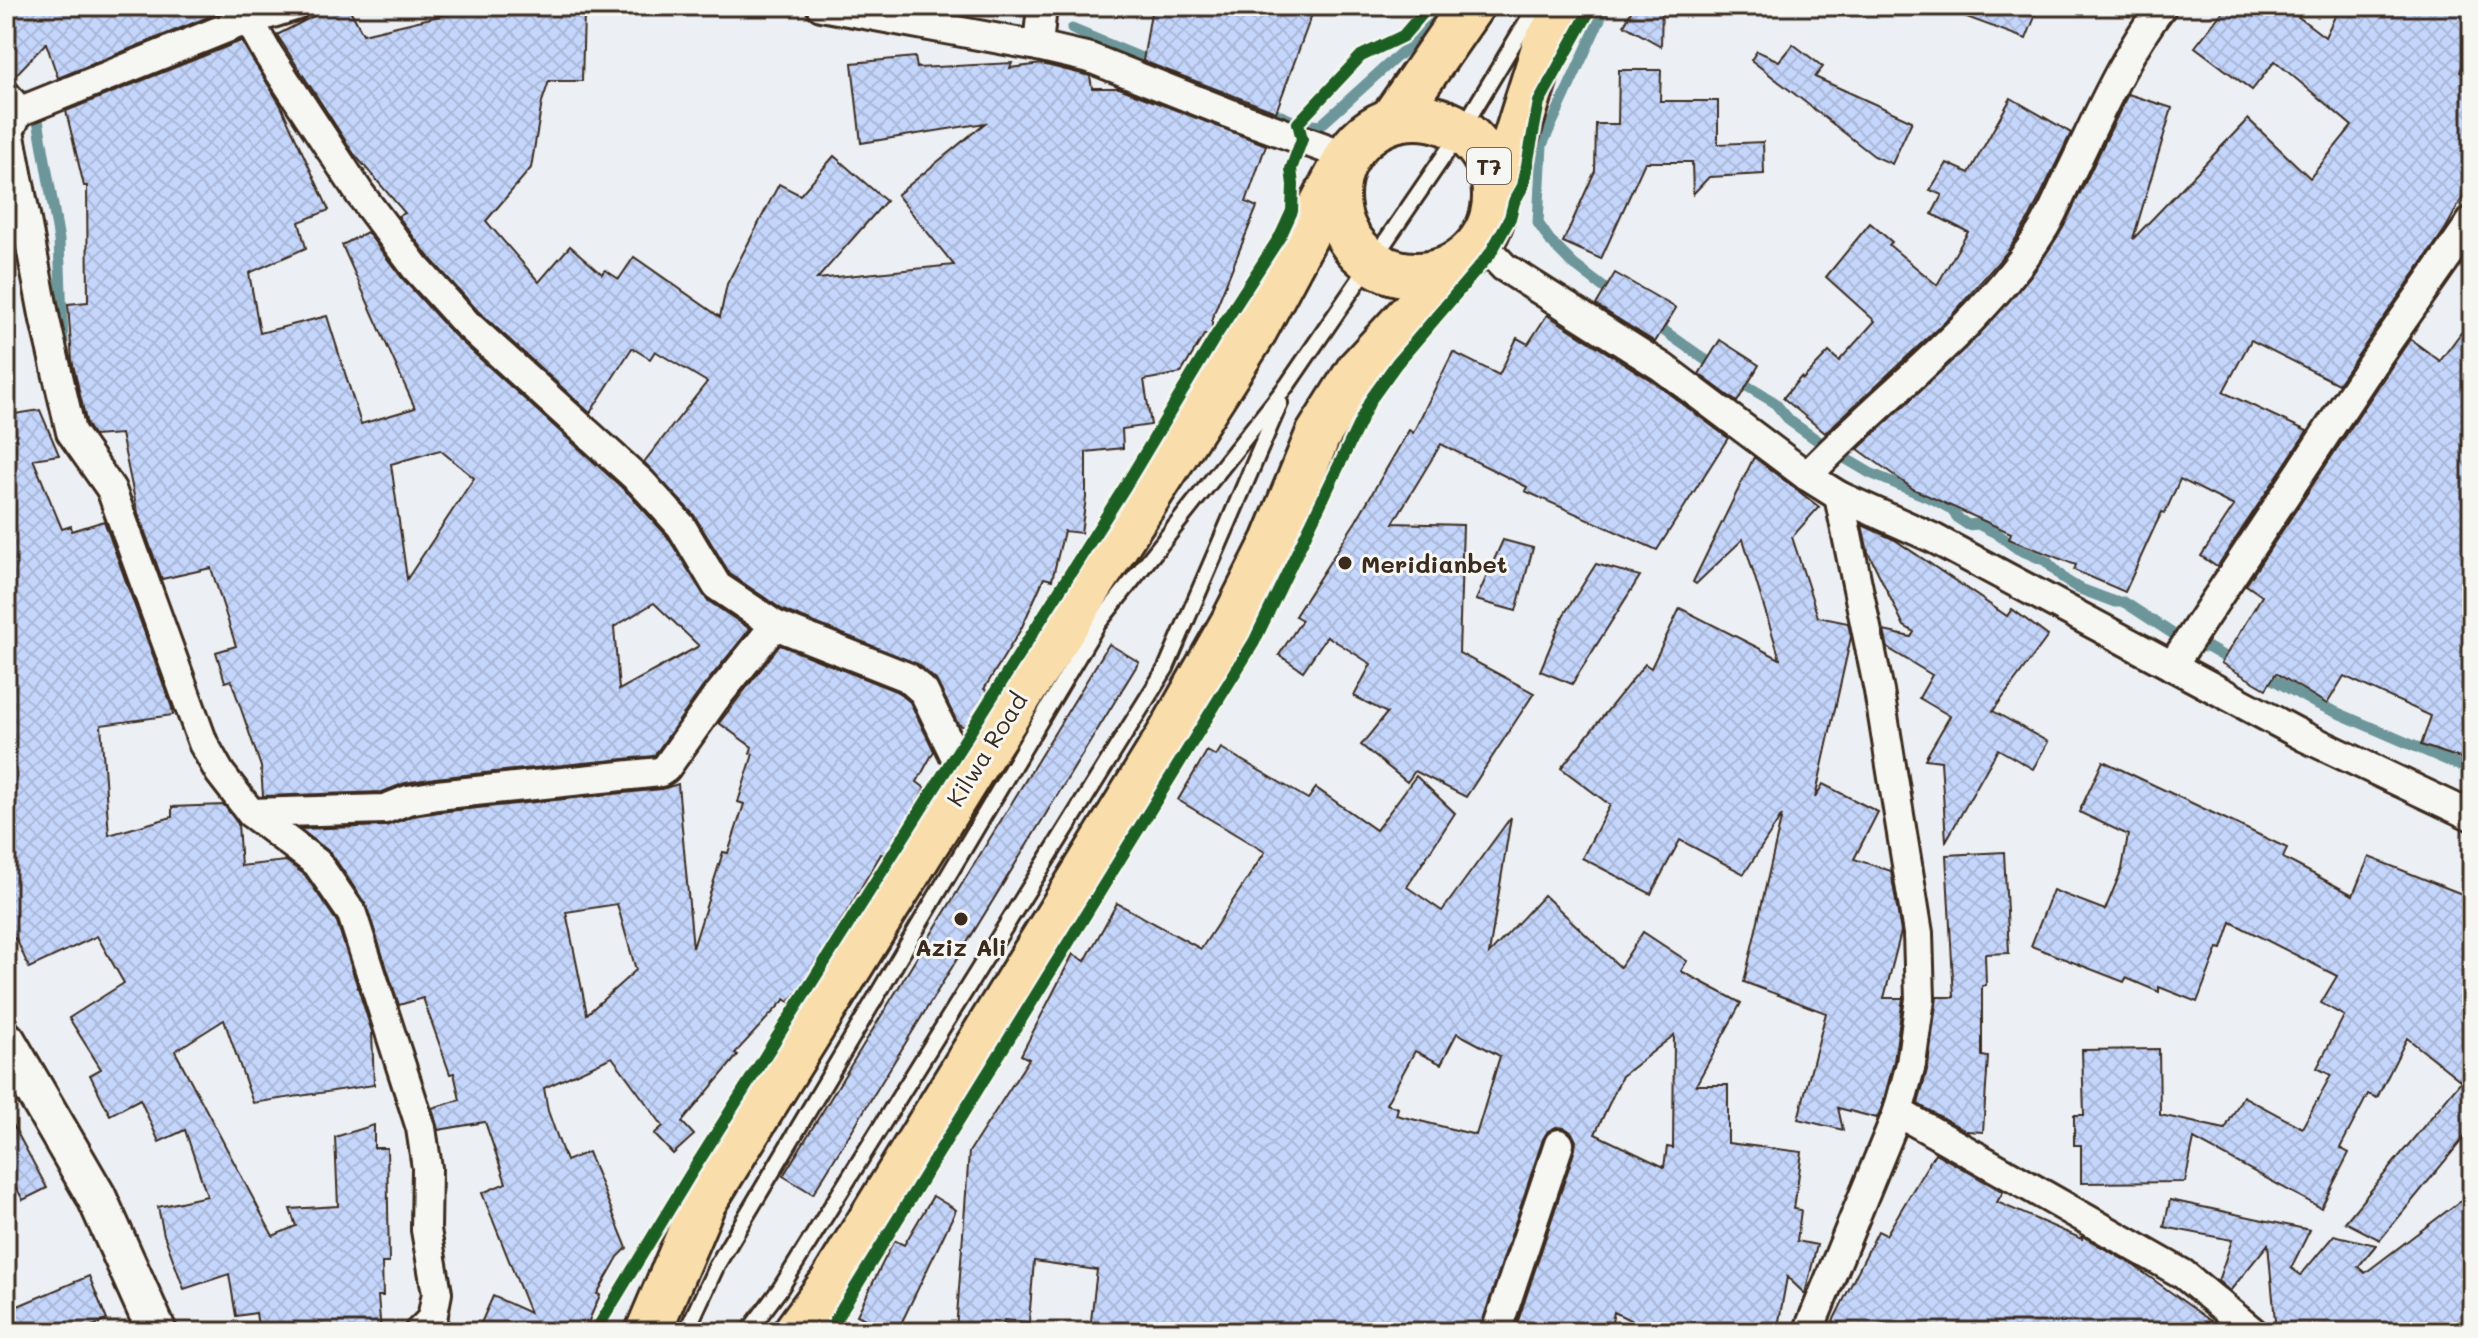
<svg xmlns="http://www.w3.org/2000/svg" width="2478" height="1338" font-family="Mali,sans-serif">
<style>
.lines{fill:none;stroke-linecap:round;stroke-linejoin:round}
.stream{stroke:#6d969a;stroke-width:11}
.building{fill:url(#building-cross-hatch);stroke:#3b2a1e;stroke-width:2;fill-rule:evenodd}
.lane-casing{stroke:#3b2a1e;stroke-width:20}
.street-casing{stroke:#3b2a1e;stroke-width:34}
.secondary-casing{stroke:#3b2a1e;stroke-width:44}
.highway-casing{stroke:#3b2a1e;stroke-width:50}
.lane{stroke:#f6f6f2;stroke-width:14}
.street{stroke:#f6f6f2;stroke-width:28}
.secondary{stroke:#f6f6f2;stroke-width:38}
.highway{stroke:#f9deab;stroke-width:44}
.cycleway-casing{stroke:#f6f6f2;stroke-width:17}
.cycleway{stroke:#1b5e20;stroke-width:12}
.poi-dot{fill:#3b2a1e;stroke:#f6f6f2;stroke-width:3}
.labels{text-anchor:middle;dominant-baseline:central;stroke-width:6;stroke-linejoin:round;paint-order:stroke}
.shield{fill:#f6f6f2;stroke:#73675e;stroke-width:2}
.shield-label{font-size:22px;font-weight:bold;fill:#3b2a1e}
.poi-label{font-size:24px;font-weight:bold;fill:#3b2a1e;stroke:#f6f6f2;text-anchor:start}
.street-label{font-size:24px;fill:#3b2a1e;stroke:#f6f6f2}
</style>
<defs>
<pattern id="building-cross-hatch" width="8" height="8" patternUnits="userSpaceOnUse" patternTransform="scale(2)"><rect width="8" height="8" fill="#c5d6fc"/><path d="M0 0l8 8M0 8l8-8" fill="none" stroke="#aab8d8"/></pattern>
</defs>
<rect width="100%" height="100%" fill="#ecf0f4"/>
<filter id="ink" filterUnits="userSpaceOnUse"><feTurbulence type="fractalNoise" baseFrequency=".0125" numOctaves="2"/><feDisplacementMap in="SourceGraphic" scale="16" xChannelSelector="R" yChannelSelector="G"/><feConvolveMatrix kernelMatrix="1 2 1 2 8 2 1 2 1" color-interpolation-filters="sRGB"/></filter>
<g filter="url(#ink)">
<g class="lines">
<g class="stream">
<polyline points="1606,6 1542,145 1538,223 1551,242 1573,264 1616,297"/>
<polyline points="1072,29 1156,64"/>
<polyline points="174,39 207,13 214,11"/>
<polyline points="1202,83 1298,123 1320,126 1436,21"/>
<polyline points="37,114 59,240 63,344"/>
<polyline points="1653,323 1717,368"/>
<polyline points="1735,379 1774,402 1790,421 1831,450 1870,473 1935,500 1951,509 1959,519 1968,525 1978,524 1996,533 2018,549 2046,561 2065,580 2078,588 2115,602 2124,602 2187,643 2209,648 2237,664"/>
<polyline points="2260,672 2315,703 2472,771"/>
<polyline points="6,1011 20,1035"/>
<polyline points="444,1310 446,1332"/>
</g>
</g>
<g class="building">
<polygon points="6,6 207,6 213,15 58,78 46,43 12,79 6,78"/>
<polygon points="333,6 348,6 363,34 469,9 470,6 545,6 545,13 584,14 582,81 549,81 542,102 531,168 486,221 539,282 570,246 602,274 605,270 619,279 634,257 720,317 727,284 779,184 800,195 834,156 886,201 817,279 954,265 897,195 985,123 861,143 852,63 915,57 917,68 1012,63 1010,68 1042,64 1090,76 1092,88 1119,88 1266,145 1246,202 1257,207 1212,318 1212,335 1204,335 1181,373 1144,380 1151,425 1122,429 1123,448 1086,452 1086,498 1081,533 1064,531 1052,580 1044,578 1021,629 984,689 990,692 968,729 958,724 936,680 918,664 783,610 730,574 694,515 644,462 707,382 655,351 650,359 632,348 590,413 478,311 428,256 398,216 405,213 354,154 277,35"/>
<polygon points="1152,6 1315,6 1276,112 1143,61"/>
<polygon points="1634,6 1662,6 1661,46 1624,25"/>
<polygon points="1946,6 2015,6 2036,14 2026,39 1945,9"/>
<polygon points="2227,6 2284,6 2325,37 2340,6 2472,6 2472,48 2460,72 2472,80 2472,180 2446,228 2338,384 2251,340 2223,392 2307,431 2217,567 2201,556 2234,506 2180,479 2165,513 2162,512 2155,526 2125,592 2074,570 2076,565 2009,539 2011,533 1913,489 1858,449 1976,338 2034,272 2063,228 2128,94 2172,108 2133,239 2248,119 2310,178 2352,126 2275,61 2252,90 2195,47"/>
<path d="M241 41 280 104 329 210 299 222 306 248 249 273 260 333 327 316 361 424 415 408 342 245 367 232 402 278 454 335 629 494 667 536 707 600 750 629 702 688 654 756 435 778 405 783 382 792 263 796 261 767 231 680 225 682 216 652 236 646 211 568 162 579 137 510 121 434 94 436 87 425 72 360 68 304 88 302 87 186H84L66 111ZM440 450 474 478 407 579 391 464ZM654 603 699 646 619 690 614 627Z"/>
<polygon points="1793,44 1823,67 1815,77 1912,121 1892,164 1874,156 1751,60 1757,51 1779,61"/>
<polygon points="1619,70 1661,70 1660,101 1718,101 1718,144 1763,142 1764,174 1709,177 1693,194 1692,162 1645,162 1601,259 1563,242 1595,171 1596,124 1618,124"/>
<polygon points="2011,98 2071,133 2030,217 2007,252 1952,315 1825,433 1783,398 1801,377 1803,379 1829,352 1839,361 1875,321 1826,277 1870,223 1892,242 1889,245 1937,285 1968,232 1932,214 1942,195 1930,190 1947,163 1969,173"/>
<polygon points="1615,273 1676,308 1655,342 1596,305"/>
<polygon points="1547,315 1652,381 1728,438 1657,550 1525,491 1527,487 1441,444 1393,523 1463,525 1459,653 1534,693 1466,797 1415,771 1407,782 1361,745 1387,713 1354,696 1371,664 1327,636 1303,671 1279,655 1302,620 1295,616 1356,521 1409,430 1413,433 1453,352 1499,375 1517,338 1528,344"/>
<polygon points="2472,318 2472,762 2421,745 2431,716 2344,676 2327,704 2276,673 2266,689 2221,663 2262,596 2246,585 2410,339 2440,361"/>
<polygon points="1720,340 1759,365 1737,402 1699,374"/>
<polygon points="7,395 15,414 40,410 59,455 33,459 62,529 71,526 72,531 104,521 172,708 173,715 101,725 109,835 172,817 172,807 224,805 238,824 241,866 286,861 305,875 337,922 372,1032 374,1085 253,1103 224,1020 175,1051 273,1236 296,1226 290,1209 338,1206 335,1137 374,1125 374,1148 387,1148 389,1263 382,1263 383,1296 378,1296 381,1332 259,1332 256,1313 236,1316 229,1274 184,1289 164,1235 158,1207 207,1196 185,1130 159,1142 140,1099 110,1115 90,1075 101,1069 69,1018 124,983 97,936 29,968 16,938 6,943"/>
<polygon points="1754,457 1819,507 1792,537 1818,617 1848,623 1851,637 1815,798 1823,784 1878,812 1854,859 1891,871 1901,932 1884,998 1903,998 1894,1061 1882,1107 1877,1118 1838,1108 1843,1130 1798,1119 1826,1013 1744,982 1782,815 1744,874 1680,840 1651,894 1582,858 1610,805 1561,768 1645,664 1651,668 1680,608 1780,659 1743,539 1696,584 1693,582"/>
<polygon points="1862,525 1895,540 2007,616 2012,609 2048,636 1993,711 2048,742 2033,769 1998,749 1946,841 1941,761 1925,759 1950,716 1919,698 1932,675 1888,648 1884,631 1911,637 1914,632 1904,626 1868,552"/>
<polygon points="1503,540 1533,548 1516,611 1476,600"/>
<polygon points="1596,564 1640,576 1572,684 1540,671 1563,616"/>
<polygon points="1109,644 1139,662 813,1194 783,1176"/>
<path d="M780 645 898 692 910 702 934 751 917 782 925 788 887 856 881 854 840 923 842 924 830 951 789 1002 785 999 735 1053 738 1055 682 1122 694 1135 673 1154 654 1134 663 1126 612 1057 544 1088 548 1111 566 1161 588 1152 627 1248 618 1257 597 1294 600 1295 584 1332H477L493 1296 530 1313 482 1193 506 1183 485 1122 438 1130 432 1108 460 1100 454 1073 450 1074 423 998 399 1005 366 905 331 853 300 829 386 826 413 816 439 812 662 789 678 784 693 948 723 852 728 853 744 804 738 802 753 754 750 753 752 747 719 723ZM617 904 636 970 587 1014 566 912Z"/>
<path d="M1221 748 1308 799 1316 788 1376 830 1416 776 1455 813 1407 887 1442 911 1511 817 1489 954 1544 895 1620 967 1643 932 1687 961 1681 971 1741 1003 1696 1085H1728V1143L1802 1152 1794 1209 1801 1210 1797 1241 1817 1245 1805 1294 1787 1277 1777 1332H1654L1614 1312 1610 1332H1541L1516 1327 1575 1149 1576 1141 1572 1133 1565 1128 1556 1127 1548 1131 1543 1139 1479 1332H1120L1090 1329 1097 1270 1034 1261 1029 1322 1004 1320 1003 1332 956 1330 969 1152 1029 1059 1021 1055 1073 954 1085 961 1117 903 1201 949 1265 852 1178 800 1207 751 1216 756ZM1457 1033 1500 1056 1476 1135 1396 1115 1398 1108 1386 1104 1415 1051 1441 1064ZM1674 1035 1673 1148 1667 1147 1664 1167 1595 1134 1622 1076Z"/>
<polygon points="2103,761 2287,848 2283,858 2353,895 2369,857 2472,898 2472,1128 2380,1240 2345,1222 2461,1081 2407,1038 2377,1098 2368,1094 2340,1148 2349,1153 2321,1208 2194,1139 2185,1182 2081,1183 2081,1145 2074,1145 2074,1115 2084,1115 2082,1050 2159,1049 2160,1115 2225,1129 2243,1096 2302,1128 2331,1075 2317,1068 2344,1016 2321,1003 2337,976 2231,922 2222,949 2218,948 2197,1002 2159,987 2159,992 2126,978 2124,982 2031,946 2053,890 2105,910 2122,869 2128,835 2079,812"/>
<polygon points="2004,852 2009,953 1985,954 1986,985 1982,986 1982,1056 1988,1057 1983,1132 1966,1131 1918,1104 1928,1066 1937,997 1954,997 1946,855"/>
<polygon points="6,1112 47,1188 23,1200 6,1169"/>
<polygon points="1935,1153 2003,1192 1997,1202 2082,1239 2082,1236 2133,1265 2226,1332 1845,1332 1833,1321 1878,1231 1886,1235"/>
<polygon points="2472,1192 2472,1332 2276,1332 2268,1244 2230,1291 2218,1281 2232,1240 2164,1227 2170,1200 2310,1230 2291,1268 2301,1275 2334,1235 2376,1245 2358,1267 2365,1273"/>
<polygon points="933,1196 956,1210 897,1332 892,1332 857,1315 894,1240 904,1245"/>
<polygon points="89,1276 107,1320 79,1332 6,1332 6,1311"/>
</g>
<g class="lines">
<g class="lane-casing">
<g id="lane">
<polyline points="686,1332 717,1265 1097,625 1288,384 1461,131 1536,6"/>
<polyline points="748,1332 780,1289 1166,668 1280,403"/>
</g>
</g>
<g class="street-casing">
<g id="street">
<polyline points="821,6 1038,46 1090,58 1236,116 1347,156"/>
<polyline points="249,20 268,54 360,194 415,267 466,323 641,482 681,526 717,586 775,625 907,677 924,692 955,756 971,771"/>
<polyline points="1038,46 1042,6"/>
<polyline points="6,95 19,111 9,131 45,320 71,432 111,489 203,743 220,773 251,813 317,863 352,914 421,1128 427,1168 426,1230 437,1293 432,1319 419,1332"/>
<polyline points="6,117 234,25 295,6"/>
<polyline points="1480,242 1504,267 1662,367 1807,476 1839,496 1933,538 2305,737 2472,816"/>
<path d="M1807 476C1885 393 1985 325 2045 226 2054 210 2061 193 2069 176 2097 119 2123 57 2162 6"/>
<polyline points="2172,666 2372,364 2472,221"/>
<polyline points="251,813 385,809 408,800 437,795 660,772 666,768 715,699 775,625"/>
<polyline points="1898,1112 2183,1274 2253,1332"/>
<polyline points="1496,1332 1559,1144"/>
<polyline points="1808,1332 1898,1112 1911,1064 1920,999 1918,933 1879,691 1839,496"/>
</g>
</g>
<g class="secondary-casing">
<polyline id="secondary" points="6,1041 96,1196 157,1332"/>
</g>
<g class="highway-casing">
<g id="highway">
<circle cx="1416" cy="196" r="79"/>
<polyline points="1392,120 1471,6"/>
<polyline points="1496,201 1544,48 1569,6"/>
<polyline points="648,1332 703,1203 971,771 1252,335 1339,173"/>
<polyline points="796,1332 832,1283 1170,734 1233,623 1274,542 1318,435 1359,370 1455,266"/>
</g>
</g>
<use href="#lane" class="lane"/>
<use href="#street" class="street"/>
<use href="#secondary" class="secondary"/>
<use href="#highway" class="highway"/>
<g class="cycleway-casing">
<g id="cycleway">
<polyline points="595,1332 690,1175 1126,485 1215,337 1281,235 1292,211 1293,185 1291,169 1302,139 1298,123 1361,56 1403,36 1429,6"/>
<polyline points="828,1332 1254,642 1371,399 1397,363 1490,254 1510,218 1514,202 1523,186 1539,102 1592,6"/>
</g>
</g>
<use href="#cycleway" class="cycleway"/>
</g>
</g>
<g class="poi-dot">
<circle cx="1345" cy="563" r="8"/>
<circle cx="961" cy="919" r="8"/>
</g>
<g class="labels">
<rect class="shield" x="1467" y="148" width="44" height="36" rx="6"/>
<g class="shield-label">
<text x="1489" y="166">T7</text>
</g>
<g class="poi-label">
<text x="1361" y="563">Meridianbet</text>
<text x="961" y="946" text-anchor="middle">Aziz Ali</text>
</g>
<g class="street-label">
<text transform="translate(986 749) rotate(-58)">Kilwa Road</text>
</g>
</g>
<rect width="2478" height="1338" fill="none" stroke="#f6f6f2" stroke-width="32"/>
<rect x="16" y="16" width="2446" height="1306" fill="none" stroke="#3b2a1e" stroke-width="3" filter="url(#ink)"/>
</svg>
